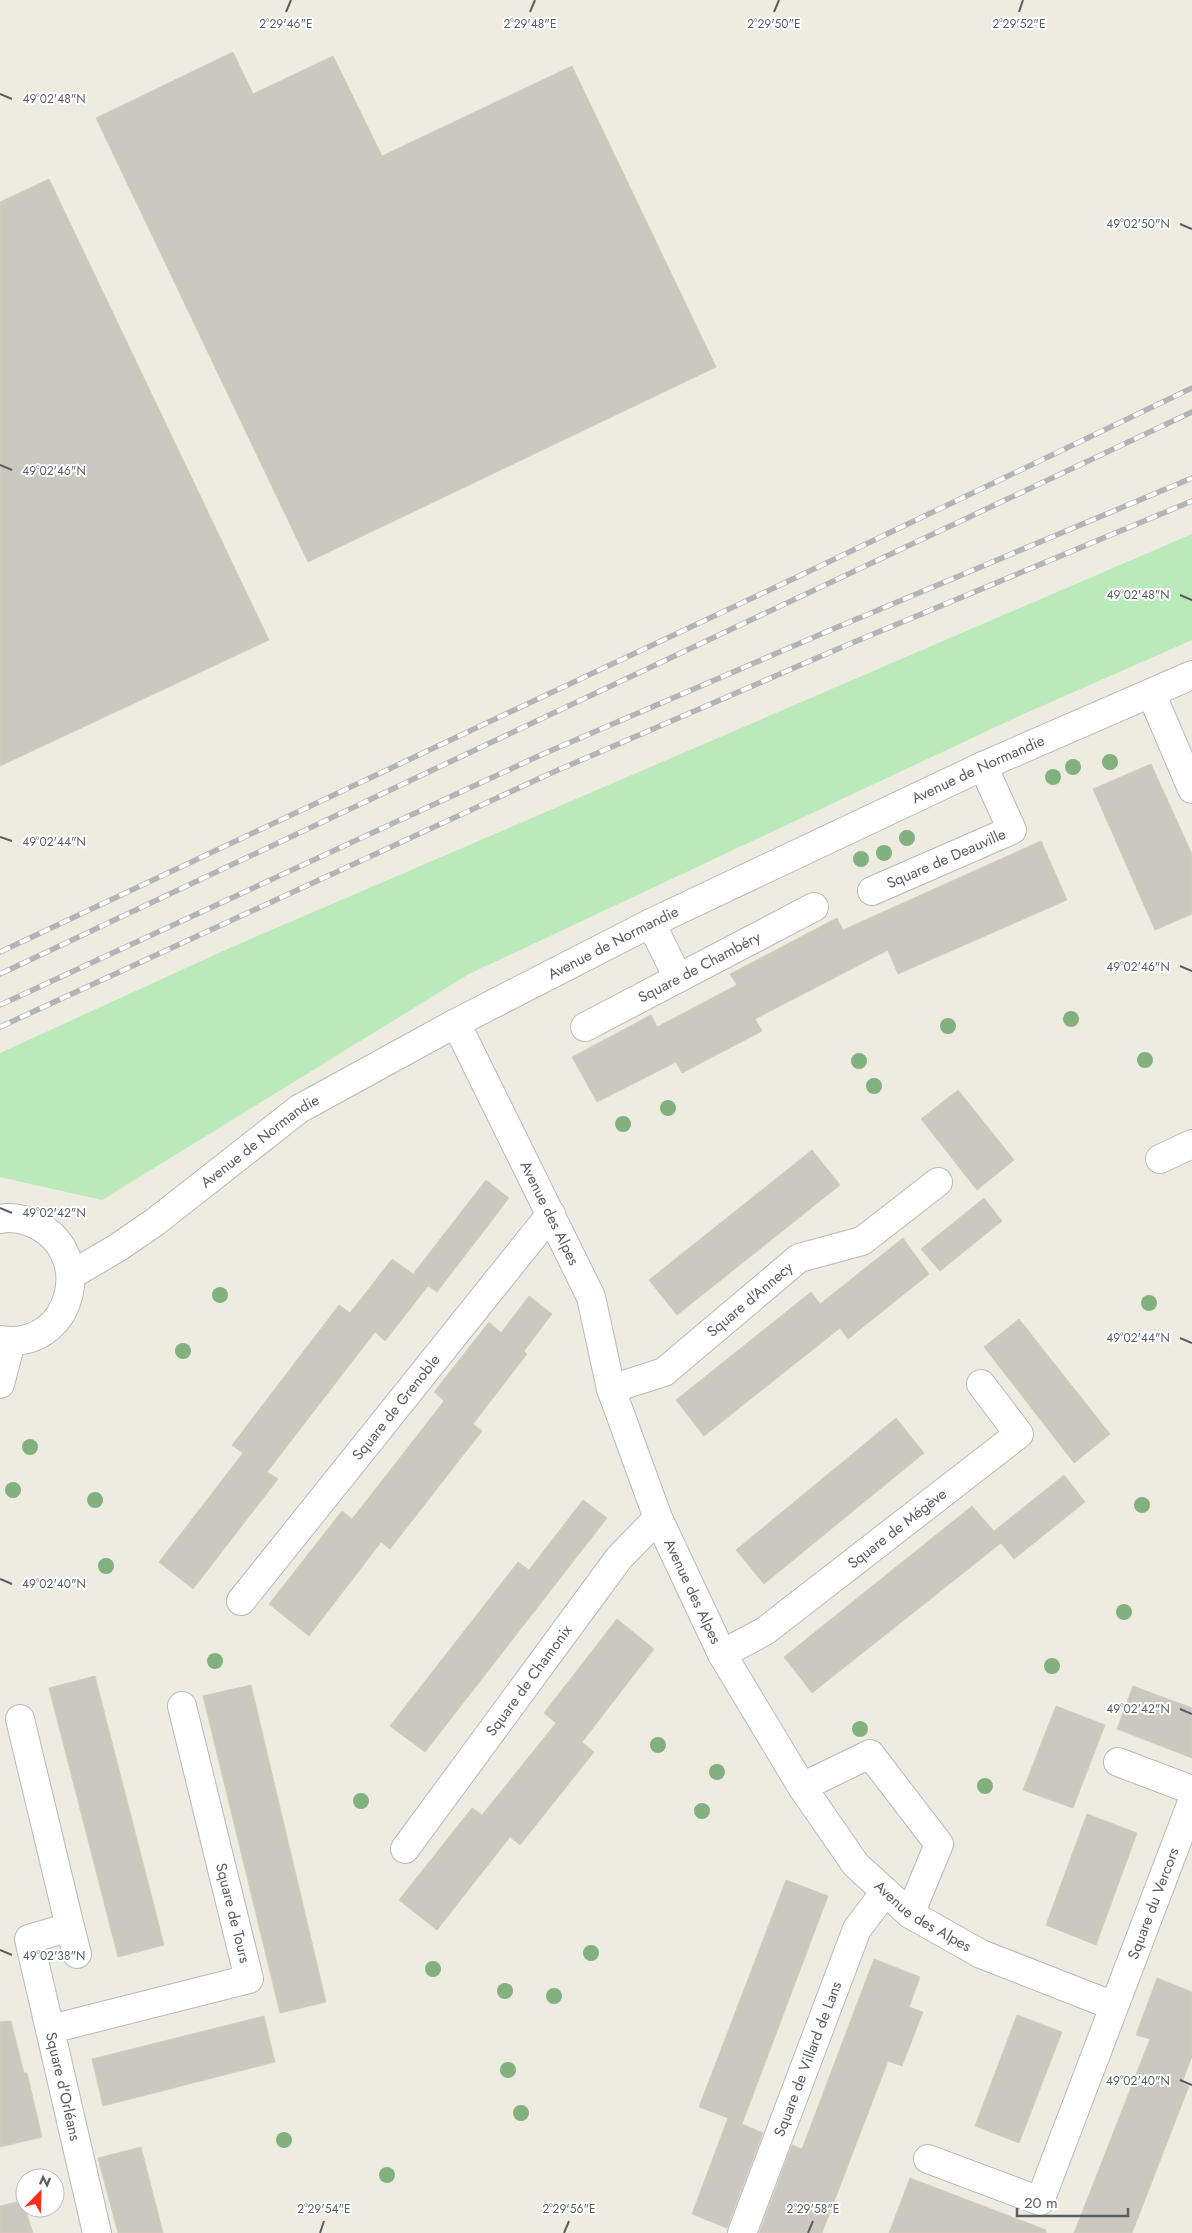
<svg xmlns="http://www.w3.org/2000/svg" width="1192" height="2233" font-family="Jost,sans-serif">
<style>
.green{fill:#bae9ba}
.building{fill:#cbc8c0;stroke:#d4cdbe}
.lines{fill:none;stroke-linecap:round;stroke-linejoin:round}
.minor-casing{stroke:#b6babf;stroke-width:30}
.minor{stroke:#fff;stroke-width:28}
.rail-casing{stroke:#b3b4b5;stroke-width:5.5}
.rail{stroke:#fff;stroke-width:4;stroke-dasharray:11;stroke-linecap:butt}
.tree{fill:#82b17f}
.ticks{fill:none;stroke:#595e64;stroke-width:2}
.labels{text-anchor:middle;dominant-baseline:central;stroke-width:4;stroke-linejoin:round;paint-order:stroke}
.street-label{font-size:15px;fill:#595e64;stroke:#fff}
.ticks-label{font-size:12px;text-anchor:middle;fill:#595e64;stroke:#fff;stroke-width:4;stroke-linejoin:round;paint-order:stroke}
</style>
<rect width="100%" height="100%" fill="#eeebe1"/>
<polygon class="green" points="1192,534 1192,640 1019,716 469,974 102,1200 0,1177 0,1053 232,947"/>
<g class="building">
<polygon points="233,52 253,94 333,56 382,156 572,66 716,367 308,562 96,118"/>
<polygon points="49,179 269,640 0,766 0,202"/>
<polygon points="1151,764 1192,854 1192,914 1155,930 1093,789"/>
<polygon points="1041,841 1067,900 898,974 888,950 755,1019 762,1031 682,1073 676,1062 597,1102 572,1057 651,1015 657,1027 737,985 730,974 837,918 843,930"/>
<polygon points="958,1090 1014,1160 977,1190 921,1119"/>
<polygon points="812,1150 840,1185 677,1315 649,1280"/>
<polygon points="486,1180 509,1198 437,1292 428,1286 385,1341 375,1332 267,1472 278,1479 193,1589 159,1562 243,1453 232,1445 339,1305 350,1313 392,1259 413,1274"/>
<polygon points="984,1198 1002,1221 940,1271 921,1249"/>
<polygon points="903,1238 929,1274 848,1339 840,1328 704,1436 676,1400 811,1292 820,1304"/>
<polygon points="529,1296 552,1314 524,1351 527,1354 473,1424 482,1431 390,1549 381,1542 309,1636 269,1604 342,1511 352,1519 406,1450 444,1401 434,1392 489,1322 501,1333"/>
<polygon points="1019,1319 1110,1434 1074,1463 984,1347"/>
<polygon points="896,1418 924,1453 764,1584 736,1550"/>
<polygon points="1064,1475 1085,1502 1014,1559 1001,1543 812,1693 784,1657 972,1506 994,1531"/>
<polygon points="583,1500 607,1518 425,1752 390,1726 518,1562 529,1570"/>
<polygon points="617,1619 654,1649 582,1742 594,1752 520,1845 510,1837 437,1930 399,1900 472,1808 482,1815 556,1723 544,1713"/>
<polygon points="95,1676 164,1945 118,1957 49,1688"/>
<polygon points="251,1685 326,2002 280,2013 203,1696"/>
<polygon points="1133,1686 1192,1708 1192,1758 1117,1729"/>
<polygon points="1056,1706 1105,1725 1073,1808 1023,1790"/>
<polygon points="1087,1814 1137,1833 1096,1945 1046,1925"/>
<polygon points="786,1880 828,1896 742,2124 763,2133 727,2228 692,2214 728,2118 699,2107"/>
<polygon points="874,1959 920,1977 909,2007 923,2012 902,2066 888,2061 822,2233 759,2233 792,2145 802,2149"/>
<polygon points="1157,1978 1192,1992 1192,2056 1182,2083 1189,2086 1132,2233 1074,2233 1150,2039 1136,2035"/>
<polygon points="1017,2015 1062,2032 1019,2143 975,2126"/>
<polygon points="264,2016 275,2062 103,2106 92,2059"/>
<polygon points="11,2021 24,2073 27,2073 42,2137 0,2147 0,2022"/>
<polygon points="141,2147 163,2233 118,2233 98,2158"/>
<polygon points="910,2178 1046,2230 1046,2233 889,2233"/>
<polygon points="25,2200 25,2208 33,2233 0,2233 0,2206"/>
</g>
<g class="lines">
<g class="minor-casing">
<g id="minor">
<polyline points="1151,693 1192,789"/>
<path id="s1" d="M872 891 1012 830 983 766"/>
<polyline points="651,923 678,978"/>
<path id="s2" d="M456 1023 591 1297 611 1389 658 1518 722 1654 802 1787 856 1865 910 1914 981 1954 1114 2006"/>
<path id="s3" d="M585 1027 814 907"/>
<polyline points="1160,1159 1192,1144"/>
<path d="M0 1219C9 1217 21 1219 30 1222 99 1249 73 1352 0 1340"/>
<path id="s4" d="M71 1275 117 1248 155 1222 299 1109 456 1023 651 923 983 766 1192 675"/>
<polyline points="0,1384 11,1342"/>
<path id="s5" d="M611 1389 664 1372 799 1258 862 1241 938 1182"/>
<path id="s6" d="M241 1601 551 1214"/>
<path id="s7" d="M722 1654 765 1631 1019 1434 981 1384"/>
<path id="s8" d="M20 1719 70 1927 29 1939 97 2233"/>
<polyline points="1118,1762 1192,1790"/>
<polyline points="802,1787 870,1754 939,1844 910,1914"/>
<path id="s9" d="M405 1849 619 1558 658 1518"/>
<polyline points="70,1927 77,1954"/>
<polyline points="51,2029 249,1979 182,1706"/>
<path id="s10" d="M928 2159 1040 2201 1192 1802"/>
<path id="s11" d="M742 2233 857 1929 885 1892"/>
</g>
</g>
<use href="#minor" class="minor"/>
<g class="rail-casing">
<g id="rail">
<polyline points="0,952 795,578 1192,388"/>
<polyline points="0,974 1192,412"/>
<polyline points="0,1005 543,754 833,629 1192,478"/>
<polyline points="0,1027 549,774 840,648 1192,501"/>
</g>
</g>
<use href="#rail" class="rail"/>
</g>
<g class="tree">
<circle cx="1110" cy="762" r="8"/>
<circle cx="1073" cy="767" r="8"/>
<circle cx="1053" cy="777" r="8"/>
<circle cx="907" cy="838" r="8"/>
<circle cx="884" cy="853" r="8"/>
<circle cx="861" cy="859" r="8"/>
<circle cx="1071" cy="1019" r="8"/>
<circle cx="948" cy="1026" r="8"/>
<circle cx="1145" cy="1060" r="8"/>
<circle cx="859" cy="1061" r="8"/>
<circle cx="874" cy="1086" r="8"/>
<circle cx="668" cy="1108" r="8"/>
<circle cx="623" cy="1124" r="8"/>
<circle cx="220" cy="1295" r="8"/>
<circle cx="1149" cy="1303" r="8"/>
<circle cx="183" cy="1351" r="8"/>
<circle cx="30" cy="1447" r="8"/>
<circle cx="13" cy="1490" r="8"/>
<circle cx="95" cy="1500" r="8"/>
<circle cx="1142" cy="1505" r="8"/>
<circle cx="106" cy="1566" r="8"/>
<circle cx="1124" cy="1612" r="8"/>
<circle cx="215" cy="1661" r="8"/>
<circle cx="1052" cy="1666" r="8"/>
<circle cx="860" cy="1729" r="8"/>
<circle cx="658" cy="1745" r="8"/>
<circle cx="717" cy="1772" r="8"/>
<circle cx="985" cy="1786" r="8"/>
<circle cx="361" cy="1801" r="8"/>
<circle cx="702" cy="1811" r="8"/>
<circle cx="591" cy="1953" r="8"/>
<circle cx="433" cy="1969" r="8"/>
<circle cx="505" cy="1991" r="8"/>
<circle cx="554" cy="1996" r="8"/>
<circle cx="508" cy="2070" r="8"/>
<circle cx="521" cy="2113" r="8"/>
<circle cx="284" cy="2140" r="8"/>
<circle cx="387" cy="2175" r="8"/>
</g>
<path class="ticks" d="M286 12 291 0M530 12 535 0M774 12 779 0M1019 12 1023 0M0 94 12 99M1180 224 1192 229M0 465 12 470M1180 595 1192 600M0 837 12 841M1180 966 1192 971M0 1208 12 1213M1180 1338 1192 1343M0 1579 12 1584M1180 1709 1192 1714M0 1950 12 1955M1180 2080 1192 2085M320 2233 324 2221M564 2233 569 2221M808 2233 813 2221"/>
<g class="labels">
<g class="street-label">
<text stroke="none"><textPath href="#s4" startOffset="1042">Avenue de Normandie</textPath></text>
<text stroke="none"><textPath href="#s1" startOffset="81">Square de Deauville</textPath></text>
<text stroke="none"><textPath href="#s4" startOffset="638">Avenue de Normandie</textPath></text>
<text stroke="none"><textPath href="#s3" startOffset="129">Square de Chambéry</textPath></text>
<text stroke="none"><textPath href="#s4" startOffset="232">Avenue de Normandie</textPath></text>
<text stroke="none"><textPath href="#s2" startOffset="212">Avenue des Alpes</textPath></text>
<text stroke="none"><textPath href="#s5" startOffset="168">Square d'Annecy</textPath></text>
<text stroke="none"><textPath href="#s6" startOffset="248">Square de Grenoble</textPath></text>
<text stroke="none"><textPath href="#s7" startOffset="216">Square de Mégève</textPath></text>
<text stroke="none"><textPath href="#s2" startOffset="618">Avenue des Alpes</textPath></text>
<text stroke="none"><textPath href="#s9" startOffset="209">Square de Chamonix</textPath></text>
<text stroke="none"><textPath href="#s10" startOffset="438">Square du Vercors</textPath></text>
<text transform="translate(233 1913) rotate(76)">Square de Tours</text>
<text stroke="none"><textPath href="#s2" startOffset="1022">Avenue des Alpes</textPath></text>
<text stroke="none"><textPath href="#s11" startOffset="186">Square de Villard de Lans</textPath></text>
<text stroke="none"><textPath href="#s8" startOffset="408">Square d'Orléans</textPath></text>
</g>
</g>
<g class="ticks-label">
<text x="286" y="28">2°29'46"E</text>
<text x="530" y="28">2°29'48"E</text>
<text x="774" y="28">2°29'50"E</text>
<text x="1019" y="28">2°29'52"E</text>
<text x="54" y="103">49°02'48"N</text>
<text x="1138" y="228">49°02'50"N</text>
<text x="54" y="475">49°02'46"N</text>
<text x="1138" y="599">49°02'48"N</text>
<text x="54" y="846">49°02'44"N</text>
<text x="1138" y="971">49°02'46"N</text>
<text x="54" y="1217">49°02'42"N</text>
<text x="1138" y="1342">49°02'44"N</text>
<text x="54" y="1588">49°02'40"N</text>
<text x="1138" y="1713">49°02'42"N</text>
<text x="54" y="1960">49°02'38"N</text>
<text x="1138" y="2085">49°02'40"N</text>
<text x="324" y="2213">2°29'54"E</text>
<text x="569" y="2213">2°29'56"E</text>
<text x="813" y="2213">2°29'58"E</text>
</g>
<g transform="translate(40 2193) rotate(23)"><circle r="24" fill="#ffffff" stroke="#bdbfc1"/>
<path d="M0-4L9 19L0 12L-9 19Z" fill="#fc2d1a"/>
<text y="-8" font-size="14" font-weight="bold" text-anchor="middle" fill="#595e64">N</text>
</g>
<path d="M1017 2208v8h111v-8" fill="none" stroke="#595e64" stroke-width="2.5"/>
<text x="1024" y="2208" font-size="15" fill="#595e64" stroke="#ffffff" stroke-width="4" paint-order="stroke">20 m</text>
</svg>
